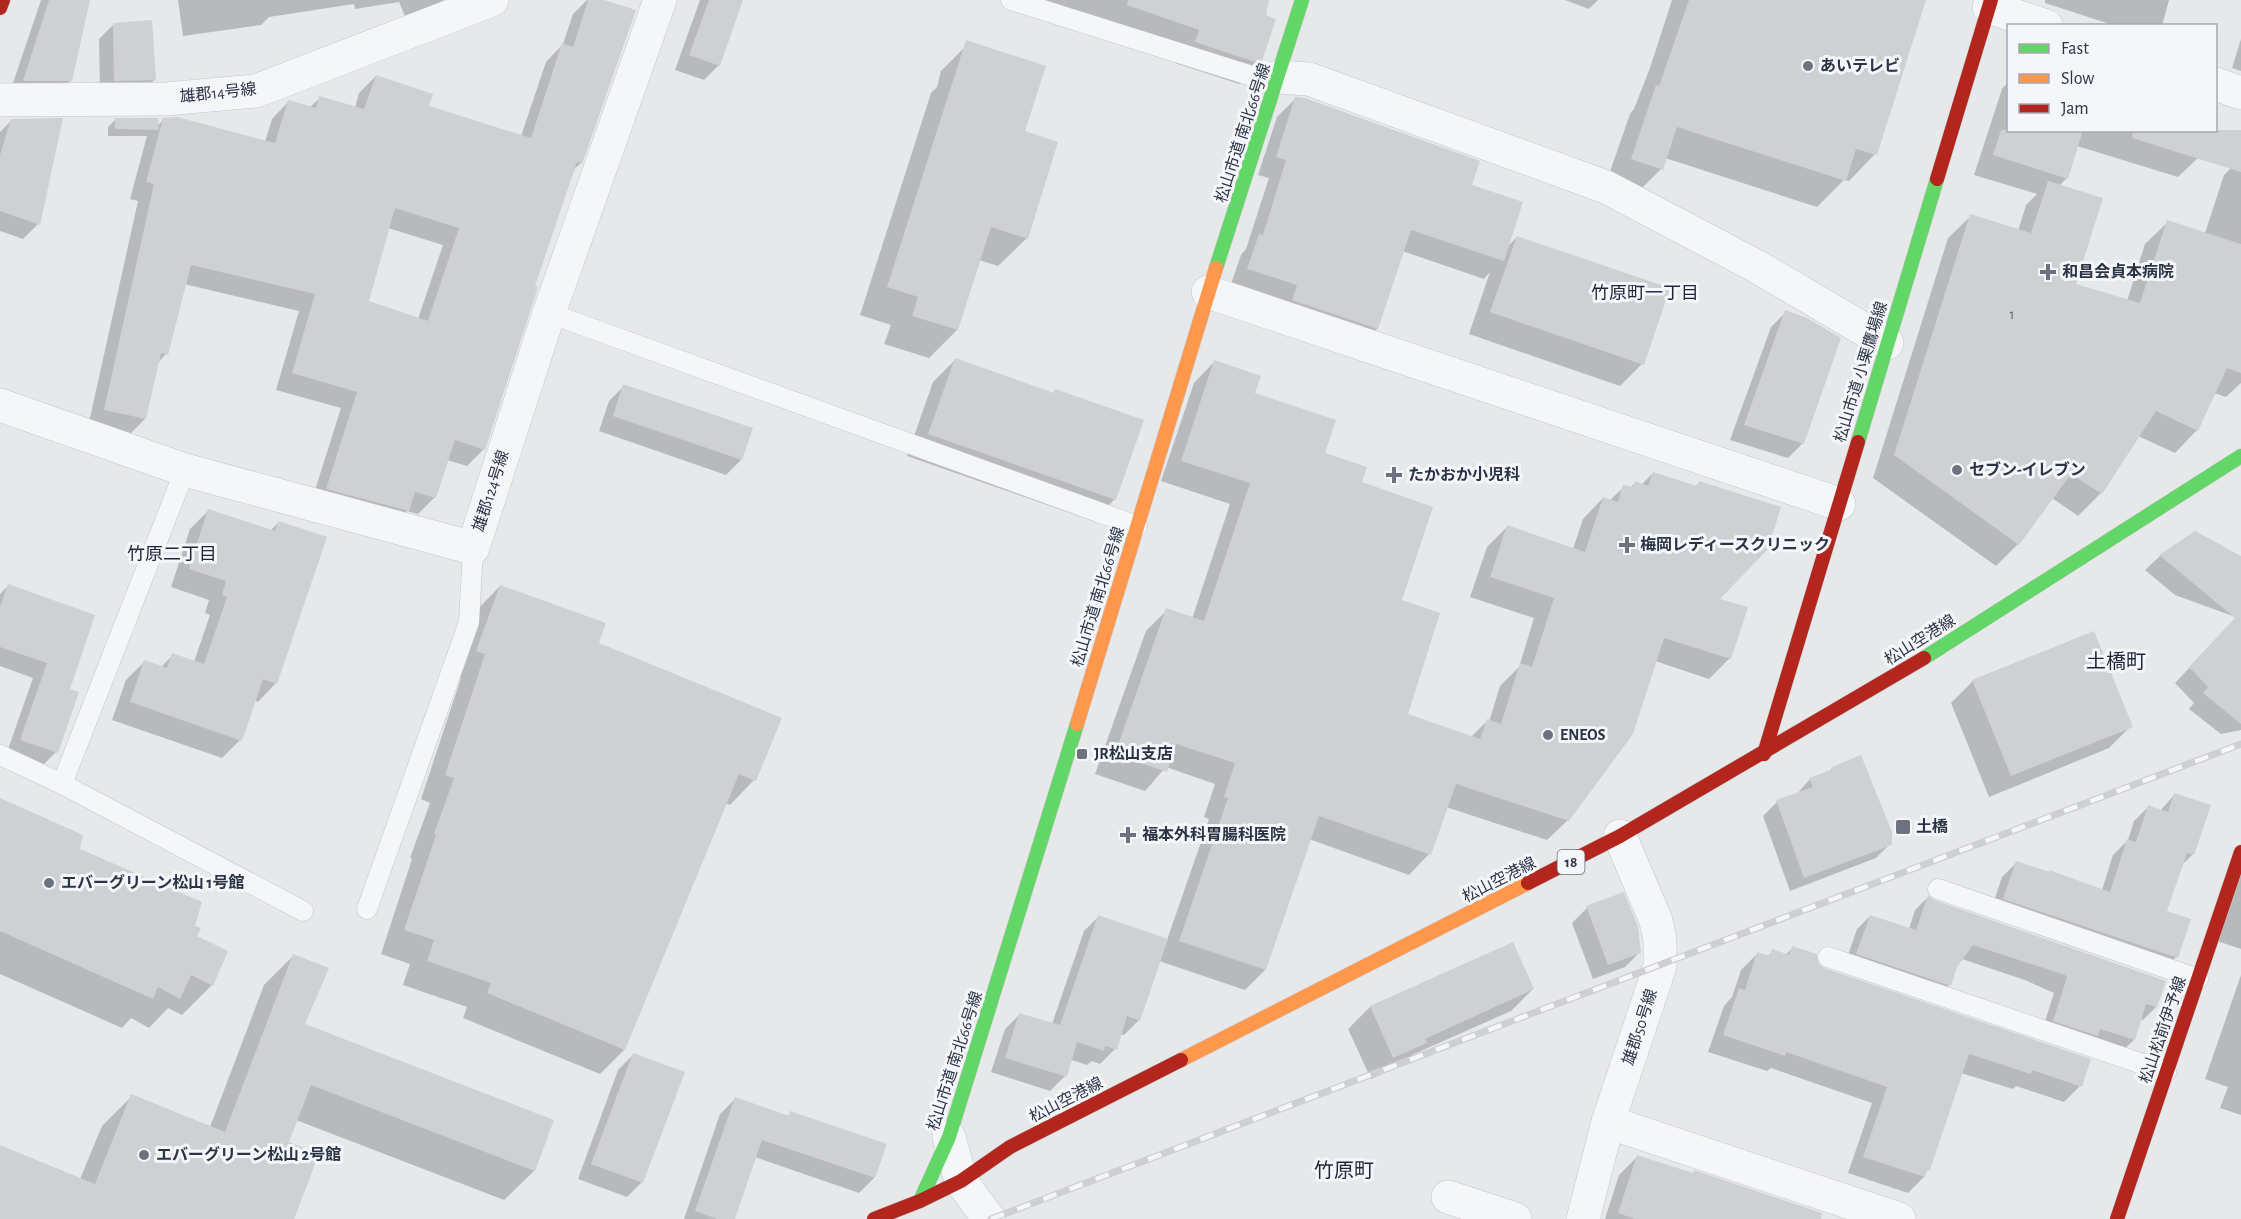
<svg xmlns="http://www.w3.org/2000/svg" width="2241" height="1219" font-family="'Alegreya Sans','Noto Sans JP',sans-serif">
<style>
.shadow{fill:#0003;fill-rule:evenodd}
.building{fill:#ced0d3;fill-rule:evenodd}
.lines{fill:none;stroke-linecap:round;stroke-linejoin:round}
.lane-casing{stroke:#c4c6c8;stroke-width:21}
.street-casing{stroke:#c4c6c8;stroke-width:34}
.fast-casing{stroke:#c4c6c8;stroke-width:15}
.slow-casing{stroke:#c4c6c8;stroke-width:15}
.jam-casing{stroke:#c4c6c8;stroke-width:15}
.lane{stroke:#f5f6f7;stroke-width:20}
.street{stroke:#f5f6f7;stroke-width:33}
.fast{stroke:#63d668;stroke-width:14}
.slow{stroke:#ff974d;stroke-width:14}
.jam{stroke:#b3261e;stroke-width:14}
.rail-casing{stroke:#cecfd2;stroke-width:7}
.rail{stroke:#f4f6f9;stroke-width:4.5;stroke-dasharray:14;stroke-linecap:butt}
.poi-dot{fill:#6c737f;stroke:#f4f6f9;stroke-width:2}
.labels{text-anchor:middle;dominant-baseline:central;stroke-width:6;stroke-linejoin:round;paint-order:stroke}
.number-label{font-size:14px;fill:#545c69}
.shield{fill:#f4f6f9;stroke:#676e7b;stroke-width:1.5}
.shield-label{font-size:15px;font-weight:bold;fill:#2b3445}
.poi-label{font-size:16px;font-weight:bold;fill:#2b3445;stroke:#f4f6f9;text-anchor:start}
.street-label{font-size:16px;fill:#2b3445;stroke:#f4f6f9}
.neighbourhood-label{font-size:18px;fill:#1d2536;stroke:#f4f6f9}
.quarter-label{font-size:20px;fill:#1d2536;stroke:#f4f6f9}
</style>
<rect width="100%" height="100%" fill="#e6e8ea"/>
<g class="shadow">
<polygon points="41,0 89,0 71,80 55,95 9,95"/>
<polygon points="178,0 463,0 407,21 399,2 355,9 354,4 269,17 261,25 183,36"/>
<path d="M587 0H599L581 163 572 171 533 287 484 449 467 466 447 460 435 497 418 514 407 511 391 527 310 506 341 408 276 390 299 311 184 284 166 354 157 364 145 419 128 436 88 427 138 201 130 199 147 136H108V127L115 120 157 126 164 119 265 142 272 119 288 102 309 108 320 98 355 108 359 93 376 76 427 106 521 136 546 62 563 44 573 14ZM388 228 443 245 418 319 367 302Z"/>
<polygon points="700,0 741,0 719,65 704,80 675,70"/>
<polygon points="1017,0 1215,0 1260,64 1239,84 1175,63 1180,50 1103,37 1014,12"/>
<polygon points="1565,0 1598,0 1589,9"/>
<polygon points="1672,0 1924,0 1875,154 1849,181 1844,180 1817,207 1665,158 1661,169 1635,195 1605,186 1630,114 1634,109 1650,68"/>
<polygon points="2045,0 2169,0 2162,26 2116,26 2045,3"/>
<polygon points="114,24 154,80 139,95 100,95 99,39"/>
<polygon points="2241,39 2241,71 2232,68"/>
<polygon points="969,43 1023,132 1027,238 998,266 979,260 957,330 929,358 884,344 891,325 860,315 931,93 937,87 941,71"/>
<polygon points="2008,82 2008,130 2206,130 2198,158 2178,177 2077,146 2067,178 2059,186 2074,285 2127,301 2145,244 2168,222 2205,233 2224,175 2241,158 2241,383 2226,397 2214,393 2197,430 2175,453 2138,436 2101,493 2078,516 2052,498 2018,544 1996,566 1873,478 1948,238 1971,216 2018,231 2026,205 2037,194 1974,175 2002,89"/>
<polygon points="1296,98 1470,186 1507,247 1517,237 1642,364 1620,386 1469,334 1490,272 1484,279 1402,251 1377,329 1359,347 1230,287 1241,255 1246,249 1269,178 1258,175 1277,117"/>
<polygon points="12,120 38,224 23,239 0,231 0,132"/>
<polygon points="1786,312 1803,443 1788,458 1730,440 1771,327"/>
<polygon points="955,360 1053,394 1056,391 1115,499 1093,521 907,456 933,382"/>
<polygon points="1214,362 1360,483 1400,601 1406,715 1471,737 1487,721 1489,722 1500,686 1519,667 1534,618 1470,597 1487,547 1507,527 1573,549 1583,519 1603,498 1610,500 1624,487 1630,488 1635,483 1641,485 1653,473 1695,487 1700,482 1717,599 1730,658 1709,679 1655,661 1568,820 1547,840 1446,807 1429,854 1409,875 1309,839 1265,970 1245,990 1159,961 1139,1020 1124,1035 1120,1034 1115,1049 1100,1064 1092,1061 1087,1065 1072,1060 1065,1076 1050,1091 991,1072 1005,1029 1020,1014 1052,1024 1084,931 1099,916 1167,940 1209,819 1204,817 1215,784 1166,767 1145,791 1095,774 1146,631 1167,610 1192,619 1230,504 1161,481 1194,383"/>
<polygon points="624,386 741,460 726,475 599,431 609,401"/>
<polygon points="208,511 270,531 279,522 276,683 258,702 254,700 240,740 222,758 112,720 126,680 145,661 161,667 173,655 194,662 210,615 205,613 209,600 171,587 190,529"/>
<polygon points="2160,556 2241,558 2241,619 2175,595 2145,570"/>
<polygon points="8,586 68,690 56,752 41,767 6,755 33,678 0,666 0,594"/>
<polygon points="500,586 597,643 754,780 730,805 725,803 624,1050 600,1074 463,1018 467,1007 403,985 410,964 381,954 412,859 410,858 430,803 421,799 461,678 452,675 476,611"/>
<polygon points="2208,648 2241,650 2241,730 2221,734 2189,709 2194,703 2175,683"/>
<polygon points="1973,681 2131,726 2109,748 1989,797 1951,703"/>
<polygon points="1832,768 1890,844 1876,858 1790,891 1763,816 1777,802 1797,794 1810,779 1828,773"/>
<polygon points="2174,795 2193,854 2181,866 2166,912 2176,957 2162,971 1990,913 2002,877 2016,863 2102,890 2113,855 2128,840 2134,821 2148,807 2160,811"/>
<polygon points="0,799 193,927 212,985 182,1015 168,1008 149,1028 131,1018 122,1028 0,974"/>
<polygon points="2241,863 2241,949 2214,940"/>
<polygon points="1928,897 1933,902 2156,1007 2143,1020 2140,1019 2134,1040 2120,1053 2041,1034 2054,993 2025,980 1959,958 1949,985 1936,998 1844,967 1857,929 1870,916 1909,929 1915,910"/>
<polygon points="1587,908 1640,952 1625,967 1593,979 1572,923"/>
<polygon points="1512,944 1533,989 1511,1011 1412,1055 1403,1065 1371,1079 1348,1029 1370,1007"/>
<polygon points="1793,948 1817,965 2080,1086 2064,1102 2016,1086 2013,1089 1961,1073 1924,1177 1908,1193 1848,1173 1872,1103 1771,1068 1767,1071 1708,1052 1724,1006 1732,997 1741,970 1757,954 1767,957 1773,951 1785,955"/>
<polygon points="294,955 303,1025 553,1121 534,1171 504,1200 296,1120 287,1143 292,1219 0,1219 0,1147 80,1179 102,1126 132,1096 210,1127 264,985"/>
<polygon points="2241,975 2241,1115 2220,1108 2228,1087 2205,1079"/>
<polygon points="633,1055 642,1182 627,1197 578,1179 618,1070"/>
<polygon points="735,1099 787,1117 791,1113 885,1145 874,1178 859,1193 755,1157 733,1219 684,1219 720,1114"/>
<polygon points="1637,1157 1812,1219 1605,1219 1619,1175"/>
</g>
<g class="building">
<polygon points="49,0 90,0 72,81 23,81"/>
<path d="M588 0H604L636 10 582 164 577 162 535 286 538 287 485 450 455 440 436 498 415 492 409 511 326 489 357 392 292 373 315 294 191 265 168 355 161 353 146 419 104 410 154 184 146 182 163 118 177 117 275 143 288 100 316 108 319 96 364 109 376 75 433 94 429 106 531 138 562 43 573 47ZM395 208 459 228 428 321 369 301Z"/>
<polygon points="709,0 743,0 720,66 689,55"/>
<polygon points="1128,0 1269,0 1266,15 1276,19 1261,64 1195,42 1199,30 1127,5"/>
<polygon points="1689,0 1926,0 1877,155 1856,149 1846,181 1677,127 1663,170 1631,159 1656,85 1659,86"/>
<polygon points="152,20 156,80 114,81 113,23"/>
<polygon points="966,40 1046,66 1025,131 1058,142 1028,239 991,227 958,330 912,316 918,297 887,287"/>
<polygon points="1295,97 1305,98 1480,161 1472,185 1523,202 1504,261 1411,230 1378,329 1292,300 1297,285 1247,269 1259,234 1263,235 1286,160 1276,157"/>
<polygon points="63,118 40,225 0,211 0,155 11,119"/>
<polygon points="115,118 158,118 159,130 115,129"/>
<polygon points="2001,130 2083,130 2068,179 1993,155"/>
<polygon points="2133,130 2241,130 2241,172 2132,138"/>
<polygon points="2048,181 2103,198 2076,284 2140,303 2167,220 2241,244 2241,373 2227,368 2198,431 2156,411 2102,494 2071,474 2019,545 1894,455 1970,214 2031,233"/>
<polygon points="1517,236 1670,288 1644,365 1490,312"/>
<polygon points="1785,310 1807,318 1841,338 1804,444 1744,425"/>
<polygon points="955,358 1054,393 1055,389 1144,420 1116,500 928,434"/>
<polygon points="1214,360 1261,376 1255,393 1336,420 1325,453 1367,467 1362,482 1433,507 1402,600 1440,613 1408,714 1480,739 1487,719 1501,724 1520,663 1532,667 1554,598 1490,577 1507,525 1585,552 1603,497 1618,502 1623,485 1633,487 1635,481 1648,486 1653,472 1697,486 1699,481 1781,507 1768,549 1720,599 1748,607 1731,659 1664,638 1633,734 1569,821 1456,784 1431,855 1319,816 1266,970 1179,941 1228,798 1224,797 1235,763 1176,744 1167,772 1115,754 1166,608 1204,621 1250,483 1181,461"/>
<polygon points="623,384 753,428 742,460 613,416"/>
<polygon points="208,509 275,531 278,521 327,537 277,684 263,679 242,741 130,702 144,660 167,668 172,653 204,664 227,597 222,595 226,581 189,569"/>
<polygon points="2195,531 2241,556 2241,724 2203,693 2208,687 2189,667 2235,618 2159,555"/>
<polygon points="8,584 95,615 70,689 79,692 58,753 20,740 47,663 0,647 0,607"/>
<polygon points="500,585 606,623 599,643 782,718 756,781 739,774 625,1050 487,993 491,983 427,961 434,940 404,930 436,835 434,834 454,778 445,775 485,654 476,651"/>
<polygon points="2094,631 2133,727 2011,776 1972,680"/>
<polygon points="1861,755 1892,832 1892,845 1804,878 1776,800 1813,787 1809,778 1833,769 1832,767"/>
<polygon points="2174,793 2211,805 2194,855 2187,853 2167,911 2191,919 2178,958 2003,899 2016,861 2049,872 2049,870 2110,892 2127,839 2136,842 2148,805 2168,812"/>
<polygon points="0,798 83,835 80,849 202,902 195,926 201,928 197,936 228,951 213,986 191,975 180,999 158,987 153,999 0,931"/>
<polygon points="1624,892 1638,927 1641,953 1608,965 1586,906"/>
<polygon points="1928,895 1934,900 2166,981 2157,1007 2146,1004 2135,1040 2100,1029 2098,1036 2053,1021 2067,977 2065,975 1973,945 1957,967 1951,986 1856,954 1870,915 1916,930"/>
<polygon points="1098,915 1168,939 1140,1021 1127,1016 1117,1050 1105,1046 1104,1051 1077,1042 1067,1077 1005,1058 1019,1013 1060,1025"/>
<polygon points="1513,942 1534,989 1425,1039 1427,1043 1393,1058 1370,1006"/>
<polygon points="1792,946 1817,954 1819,964 1824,968 2091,1059 2082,1087 2032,1070 2031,1074 1969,1054 1930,1170 1927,1171 1925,1177 1863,1157 1887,1087 1786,1052 1785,1056 1723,1035 1739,988 1745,990 1757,952 1770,956 1772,949 1789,955"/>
<polygon points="293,954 329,968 305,1024 554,1120 535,1171 311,1085 289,1142 319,1154 294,1219 0,1219 0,1145 95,1184 131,1094 225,1132"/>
<polygon points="633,1053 685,1072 643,1183 591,1164"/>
<polygon points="735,1097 789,1116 790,1111 887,1144 875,1178 762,1140 735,1219 717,1219 695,1211"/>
<polygon points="1637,1155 1693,1173 1694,1170 1822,1213 1821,1219 1635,1219 1618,1213"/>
</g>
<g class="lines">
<g class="lane-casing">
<g id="lane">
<polyline points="1011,0 1252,76 1278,77"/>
<polyline points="549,313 1137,526"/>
<polyline points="0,755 62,784 303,911"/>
<polyline points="62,784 185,470"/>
<polyline points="1938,889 2198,979"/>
<polyline points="367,909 469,622 473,548"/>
<polyline points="1828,957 2166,1072"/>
</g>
</g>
<g class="street-casing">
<g id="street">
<polyline points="1989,7 2046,26"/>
<polyline points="1278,77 1309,79 1606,187 1756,266 1887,343"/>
<polyline points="2216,84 2241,93"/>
<polyline points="0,100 166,99 256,91 492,0"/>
<polyline points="1208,292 1839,504"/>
<polyline points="0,405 185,470 473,548 549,313 660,0"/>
<polyline points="1608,1122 1899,1219"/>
<polyline points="949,1137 961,1181 989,1219"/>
<polyline points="1448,1197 1515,1219"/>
<polyline points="1583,1219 1608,1122 1660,966 1660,940 1656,921 1620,836"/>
</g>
</g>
<g class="fast-casing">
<g id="fast">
<polyline points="1216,268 1302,0"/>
<polyline points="1858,442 1937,179"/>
<polyline points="1924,658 2241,456"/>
<polyline points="920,1201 949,1137 1077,724"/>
</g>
</g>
<g class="slow-casing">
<g id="slow">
<polyline points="1077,724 1216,268"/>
<polyline points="1181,1060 1528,883"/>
</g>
</g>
<g class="jam-casing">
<g id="jam">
<polyline points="0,8 3,0"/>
<polyline points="1937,179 1991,0"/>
<polyline points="1764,754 1858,442"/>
<polyline points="1528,883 1620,836 1924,658"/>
<polyline points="874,1219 920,1201 961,1181 1010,1147 1181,1060"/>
<polyline points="2117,1219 2241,852"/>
</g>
</g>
<use href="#lane" class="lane"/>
<use href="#street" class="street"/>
<use href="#fast" class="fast"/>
<use href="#slow" class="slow"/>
<use href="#jam" class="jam"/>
<g class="rail-casing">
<polyline id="rail" points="991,1219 2241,744"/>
</g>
<use href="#rail" class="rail"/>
</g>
<g class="poi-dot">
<circle cx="1808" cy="66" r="6"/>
<path d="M2045 263h6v6h6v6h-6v6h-6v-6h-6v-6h6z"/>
<circle cx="1957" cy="470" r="6"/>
<path d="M1391 466h6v6h6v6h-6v6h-6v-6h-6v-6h6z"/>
<path d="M1624 536h6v6h6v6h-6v6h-6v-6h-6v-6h6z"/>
<circle cx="1548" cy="735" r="6"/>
<rect x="1076" y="748" width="12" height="12" rx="3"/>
<rect x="1895" y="819" width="16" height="16" rx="3"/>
<path d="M1125 826h6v6h6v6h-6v6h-6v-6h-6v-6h6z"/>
<circle cx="49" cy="883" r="6"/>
<circle cx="144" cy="1155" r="6"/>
</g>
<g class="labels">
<g class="number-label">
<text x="2012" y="315">1</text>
</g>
<rect class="shield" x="1557.5" y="850" width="27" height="24" rx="4.5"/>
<g class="shield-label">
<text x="1571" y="862">18</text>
</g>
<g class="poi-label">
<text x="1820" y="66">あいテレビ</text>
<text x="2062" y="272">和昌会貞本病院</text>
<text x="1969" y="470">セブン-イレブン</text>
<text x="1408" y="475">たかおか小児科</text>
<text x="1640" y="545">梅岡レディースクリニック</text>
<text x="1560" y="735">ENEOS</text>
<text x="1094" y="754">JR松山支店</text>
<text x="1916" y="827">土橋</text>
<text x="1142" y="835">福本外科胃腸科医院</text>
<text x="61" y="883">エバーグリーン松山 1号館</text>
<text x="156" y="1155">エバーグリーン松山 2号館</text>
</g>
<g class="street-label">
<text transform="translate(218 93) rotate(-6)">雄郡14号線</text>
<text transform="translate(1243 133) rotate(-72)">松山市道 南北66号線</text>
<text transform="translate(1861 372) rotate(-73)">松山市道 小栗鷹場線</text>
<text transform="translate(491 491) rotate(-72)">雄郡124号線</text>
<text transform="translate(1098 597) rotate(-73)">松山市道 南北66号線</text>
<text transform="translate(1920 640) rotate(-32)">松山空港線</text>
<text transform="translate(1499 880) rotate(-27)">松山空港線</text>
<text transform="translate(1640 1027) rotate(-72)">雄郡50号線</text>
<text transform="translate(2163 1030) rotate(-71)">松山松前伊予線</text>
<text transform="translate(955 1061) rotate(-72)">松山市道 南北66号線</text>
<text transform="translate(1066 1100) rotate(-27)">松山空港線</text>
</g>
<g class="neighbourhood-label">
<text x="1645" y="294">竹原町一丁目</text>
<text x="172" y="555">竹原二丁目</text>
</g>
<g class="quarter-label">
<text x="2116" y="662">土橋町</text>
<text x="1344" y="1171">竹原町</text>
</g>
</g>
<rect x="2007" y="24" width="210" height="108" fill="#f4f6f9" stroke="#a4a8b1" stroke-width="1.5"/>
<rect x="2019" y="44" width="30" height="9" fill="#63d668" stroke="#a4a8b1" stroke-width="1.5"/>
<text x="2061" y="54" font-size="18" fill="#2b3445">Fast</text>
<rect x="2019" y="74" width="30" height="9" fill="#ff974d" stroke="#a4a8b1" stroke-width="1.5"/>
<text x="2061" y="84" font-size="18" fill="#2b3445">Slow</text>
<rect x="2019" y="104" width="30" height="9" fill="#b3261e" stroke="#a4a8b1" stroke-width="1.5"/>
<text x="2061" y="114" font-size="18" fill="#2b3445">Jam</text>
</svg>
